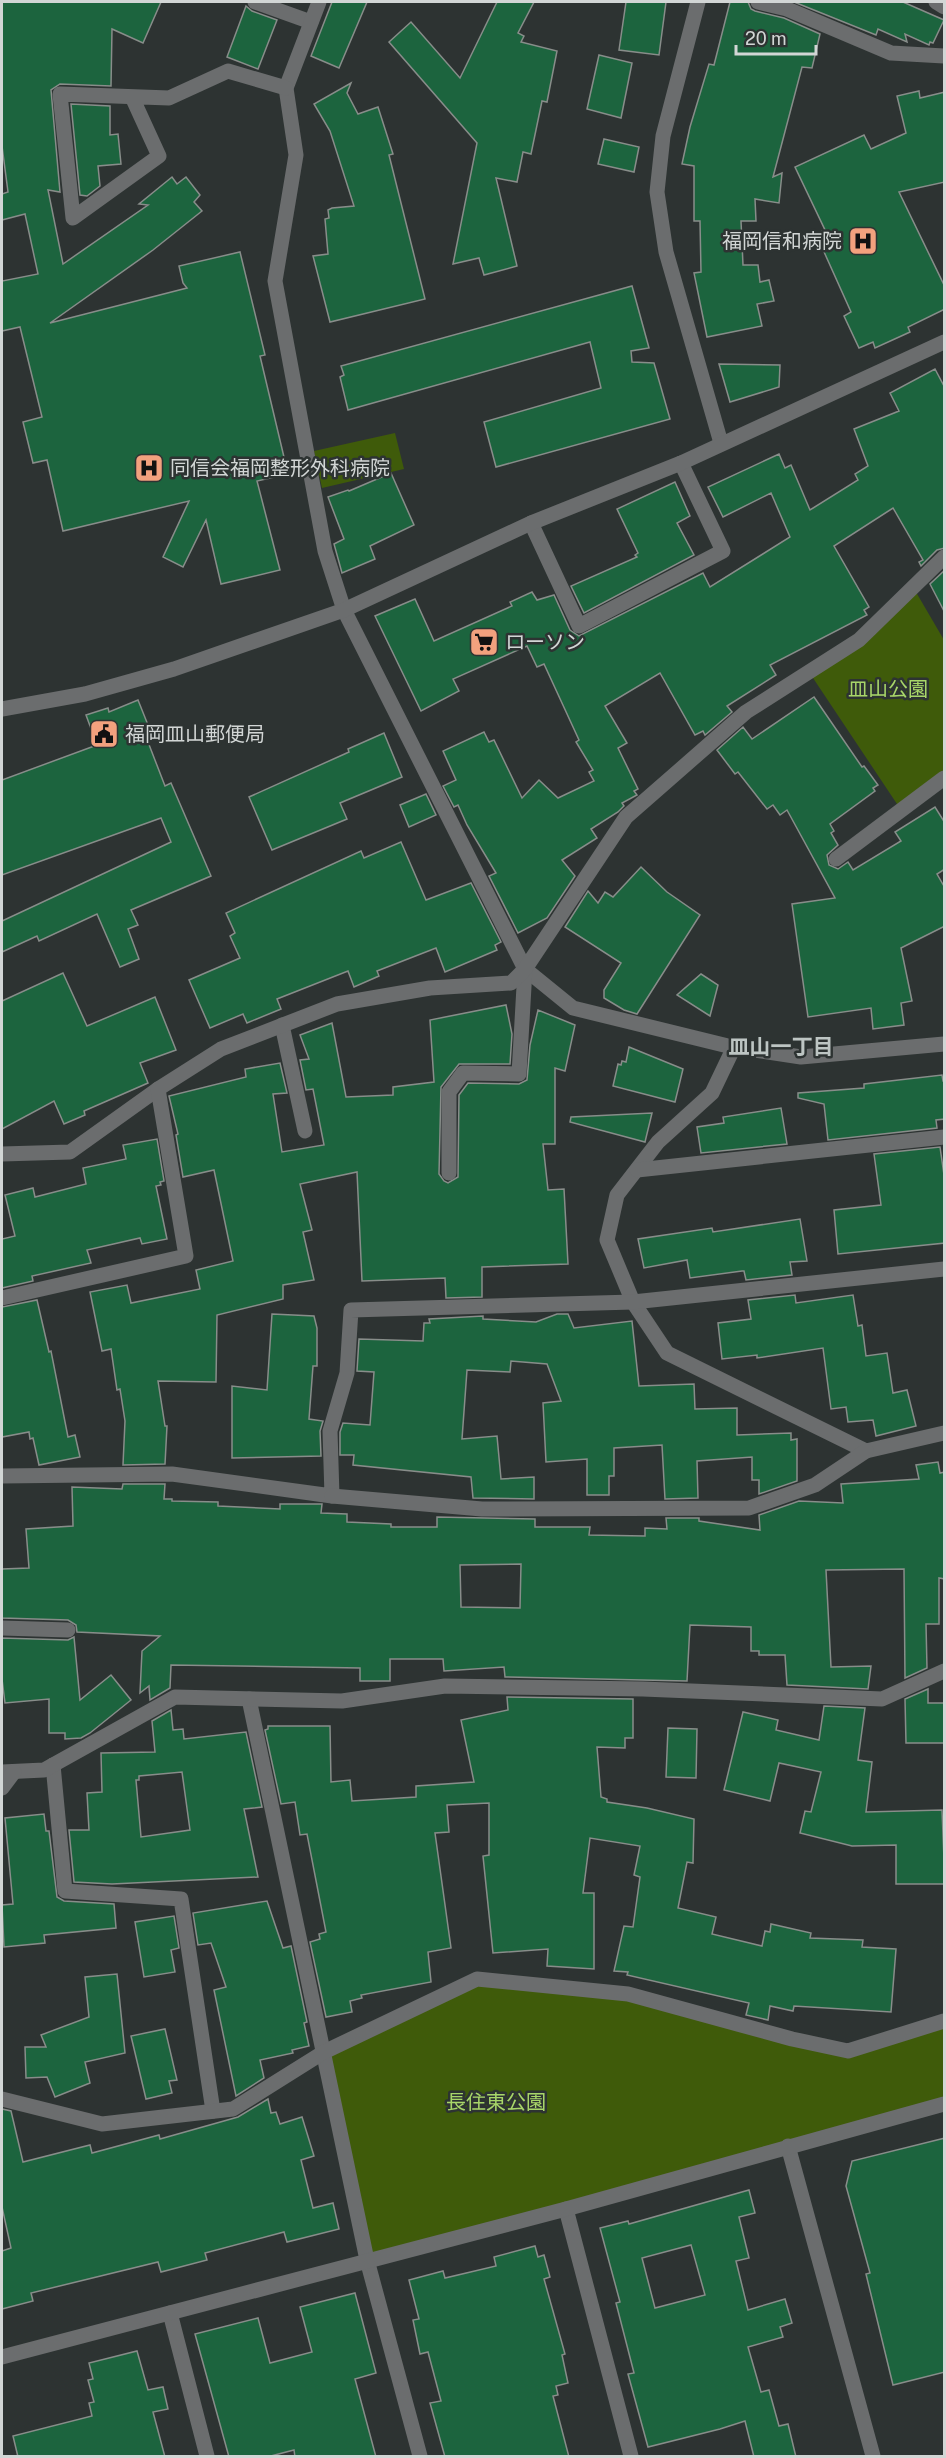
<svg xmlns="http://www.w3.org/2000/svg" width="946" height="2458" font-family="'Public Sans','Noto Sans JP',sans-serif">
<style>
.green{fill:#3f5b0a}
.building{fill:#1c643e;stroke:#888d8a;stroke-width:1.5;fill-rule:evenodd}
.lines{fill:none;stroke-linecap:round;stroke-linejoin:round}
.minor{stroke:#6b6d6e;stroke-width:15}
.labels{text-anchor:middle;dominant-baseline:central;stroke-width:5;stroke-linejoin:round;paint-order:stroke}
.poi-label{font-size:20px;fill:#d2d6d5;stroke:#2d3332;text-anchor:start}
.park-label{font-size:20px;fill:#a8d669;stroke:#2d3332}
.neighbourhood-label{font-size:21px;font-weight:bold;fill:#bdc5c3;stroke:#2d3332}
</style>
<rect width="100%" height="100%" fill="#2d3332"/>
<g class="green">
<polygon points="395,433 404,469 322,488 314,451"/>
<polygon points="913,587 944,640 944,778 901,810 809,672"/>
<polygon points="477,1979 628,1994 848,2051 944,2021 944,2104 367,2260 324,2052"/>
</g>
<g class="building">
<polygon points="2,2 161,2 143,43 112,29 111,86 60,84 51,90 60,192 48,190 63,264 148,205 139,204 172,177 177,184 186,177 200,195 194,202 202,211 153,250 50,323 187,288 183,283 179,266 240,252 265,355 260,356 288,474 257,481 280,570 221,584 206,520 183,567 163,557 189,501 63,531 47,460 33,463 23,422 42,417 20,327 2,331 2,281 38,274 25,214 2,220 2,194 8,192 2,146"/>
<polygon points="332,2 367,2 339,68 311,56"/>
<polygon points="497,2 534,2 518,33 524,36 521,42 557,51 547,102 542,101 531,154 523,152 517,182 496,178 517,266 484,275 479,258 453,264 477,143 389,42 411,22 460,78"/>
<polygon points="626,2 666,2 659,55 619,50"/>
<polygon points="730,2 748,2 751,9 755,11 784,18 820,34 812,68 802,67 773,177 782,173 779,203 755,199 756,221 741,221 743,265 758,265 760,282 769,280 774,301 757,304 762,326 707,337 694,273 701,272 700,221 694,221 694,166 682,164 690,127 709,64 714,65"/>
<polygon points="794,2 903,2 944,20 933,43 930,42 929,45 905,34 907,42 878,29 876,35"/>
<polygon points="246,6 252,11 277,20 258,69 227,57"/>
<polygon points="599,55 632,63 621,118 587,109"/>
<polygon points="351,83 347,93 358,114 378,107 393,154 389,155 425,299 330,322 313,256 328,254 325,219 329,218 328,210 332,208 354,206 330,131 314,104"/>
<polygon points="919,91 920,98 945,92 945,182 899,192 945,287 945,309 908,327 910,332 875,348 873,342 859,348 844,316 851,312 816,234 825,230 795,167 864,135 871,149 906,133 897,96"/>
<polygon points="71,104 110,106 110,135 118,134 121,164 98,166 100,186 87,196 80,195"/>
<polygon points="604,139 639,147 634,172 598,164"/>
<polygon points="632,286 649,348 631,351 632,362 654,363 670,419 496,467 484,422 601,388 590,342 348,410 340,377 344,375 341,366"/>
<polygon points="719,364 780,365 779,387 730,402"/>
<polygon points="935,369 945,388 945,548 937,550 921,566 919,562 923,560 893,508 834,546 869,607 864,610 867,615 770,665 776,675 727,706 732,712 705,735 703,731 695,735 660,673 605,706 627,743 618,748 638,789 634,791 637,795 622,803 624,806 618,812 591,829 597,838 562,860 575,876 547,918 518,933 489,876 496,873 467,825 458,805 454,807 443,786 456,780 443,751 484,732 489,742 494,740 522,798 539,780 558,798 594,781 589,772 593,770 576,742 579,740 544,664 537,667 527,646 453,679 459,691 421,711 375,616 415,599 434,641 512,606 510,602 532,592 537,600 554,595 570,630 579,636 703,573 710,587 790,537 771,493 723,517 708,487 779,454 785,468 791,465 810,510 858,480 855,474 868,466 854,429 899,411 890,393"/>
<polygon points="391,473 414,525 370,546 375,559 342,573 334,544 344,539 328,497 348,490 349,491"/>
<polygon points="675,482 690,516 677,523 694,555 584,613 571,586 637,557 635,555 638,553 617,509"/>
<polygon points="945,570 945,613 930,584"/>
<polygon points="814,697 862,767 864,766 878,785 873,788 875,791 830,824 834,831 831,833 838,845 827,855 829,865 838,869 848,862 853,870 901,841 895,832 935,807 945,823 945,869 937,874 945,888 945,926 901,948 912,1001 901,1003 904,1025 873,1029 871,1008 808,1017 792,904 835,898 787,810 780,815 773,805 767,809 738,772 735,774 717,750 743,727 752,739"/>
<polygon points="138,700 154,740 148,742 165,786 171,783 211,876 131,910 138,925 128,929 139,959 120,967 97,914 39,941 37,936 2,952 2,921 171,842 161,818 2,875 2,780 97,745 86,715 108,708 109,712"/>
<polygon points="384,733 402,777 340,803 347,819 272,850 249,797 349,752 348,749"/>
<polygon points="426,794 436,815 409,827 400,805"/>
<polygon points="401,842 426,900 471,883 501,942 495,945 497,950 445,972 436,948 377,971 379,976 354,987 348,971 277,999 281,1009 247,1023 243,1014 210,1028 189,980 240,958 230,936 235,933 226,913 361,851 364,858"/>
<polygon points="641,867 667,892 700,915 637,1014 624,1010 604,998 604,990 621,963 565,927 588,891 598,903 605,892 613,897"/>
<polygon points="63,973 87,1026 155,997 176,1050 140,1063 148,1083 84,1111 85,1115 64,1124 54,1101 2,1129 2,1001"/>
<polygon points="701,974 718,985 710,1016 677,995"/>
<polygon points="506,1005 512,1034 510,1064 459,1064 441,1087 439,1174 444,1181 448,1183 458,1177 459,1095 468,1083 519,1084 527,1080 530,1045 538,1010 575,1025 565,1071 555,1068 555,1144 543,1144 548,1190 564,1189 568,1264 482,1267 482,1297 446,1298 445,1278 362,1281 357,1172 300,1184 312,1230 303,1232 314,1280 283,1285 283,1299 217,1315 216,1382 158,1381 165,1426 167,1426 165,1464 123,1465 125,1421 120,1389 117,1390 111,1349 102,1351 90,1292 127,1285 131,1303 200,1289 196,1270 233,1261 214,1170 183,1177 176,1135 178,1134 169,1096 246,1077 245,1069 280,1063 287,1093 273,1094 282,1152 324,1145 313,1089 306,1090 300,1060 309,1059 300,1035 332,1023 346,1097 393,1095 393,1087 434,1082 430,1020"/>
<polygon points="629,1047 683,1069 675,1102 613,1086 618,1064 621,1065 622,1061 626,1062"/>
<polygon points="942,1075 943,1081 945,1081 945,1119 936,1120 937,1128 828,1140 824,1104 798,1098 798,1093 864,1088 864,1084"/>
<polygon points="781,1108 787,1144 701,1153 697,1127 724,1123 723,1117"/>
<polygon points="652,1113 645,1142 570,1122 571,1117"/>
<polygon points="157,1139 164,1181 160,1182 161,1185 156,1186 167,1239 142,1244 140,1238 87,1250 91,1263 32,1276 33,1281 2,1288 2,1239 15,1236 5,1195 33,1188 35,1197 86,1184 83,1168 126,1159 123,1145"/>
<polygon points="940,1147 945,1182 945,1243 838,1254 834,1210 881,1205 874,1154"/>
<polygon points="800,1219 807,1261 790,1262 792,1275 746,1280 744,1271 742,1271 690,1278 687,1260 644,1268 638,1239 712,1228 713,1232"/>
<polygon points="795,1295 796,1303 853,1295 858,1326 862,1325 866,1356 887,1353 893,1393 907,1390 916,1426 876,1436 873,1420 848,1422 846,1407 831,1409 823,1348 757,1358 757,1355 722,1359 718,1323 751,1319 748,1300"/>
<polygon points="37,1300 49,1352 51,1351 68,1437 75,1435 80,1457 39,1465 33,1438 30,1439 29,1432 2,1437 2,1307"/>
<polygon points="272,1314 314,1316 317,1328 317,1366 313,1366 309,1419 323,1421 320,1431 321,1456 232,1458 232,1386 267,1390"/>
<polygon points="557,1314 568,1314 574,1328 632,1321 639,1386 694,1384 695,1409 737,1408 737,1435 791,1433 791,1440 797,1439 797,1481 759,1494 759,1480 752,1480 752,1457 697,1461 698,1498 665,1499 662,1445 614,1448 614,1476 609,1476 609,1495 587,1495 587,1459 546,1462 543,1403 561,1401 547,1364 511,1361 510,1372 467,1370 462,1439 497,1436 501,1479 534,1477 534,1499 473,1498 471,1477 353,1465 354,1455 340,1455 340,1432 343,1423 370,1425 374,1372 357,1371 359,1339 423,1341 424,1323 430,1323 429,1319 483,1316 483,1319 536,1322"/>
<path d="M938 1462 940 1473 945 1472V1579L939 1578V1624H926L927 1668 905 1678 904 1569 826 1570 831 1667 871 1666 868 1689 787 1685 785 1655H759V1651H751V1627L690 1625 687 1681 505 1677 504 1667 444 1671 443 1659H390V1681H360V1668L171 1665 170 1688 150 1700 149 1686 140 1693 142 1651 160 1636 77 1632 76 1625 68 1620 2 1618V1569L29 1568 26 1529 73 1526 72 1487 122 1489 123 1484H165L164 1499H172V1501L218 1502V1506L280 1509V1504H322L321 1513 347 1514V1522L391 1524V1527H437V1517L535 1519V1527H590L589 1535 645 1536V1528L667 1529 666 1518H699V1521L760 1530 759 1515 799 1501 843 1503 841 1484 919 1479 916 1465ZM521 1564 520 1608 461 1607 460 1565Z"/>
<polygon points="74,1637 80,1700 111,1675 131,1700 90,1733 81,1738 65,1739 65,1733 49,1733 49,1699 5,1703 2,1679 2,1638 68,1640"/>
<polygon points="928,1689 928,1703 945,1703 945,1743 906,1743 905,1699"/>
<polygon points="507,1697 633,1699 633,1738 625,1738 625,1748 597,1747 601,1797 607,1799 607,1802 647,1808 694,1819 693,1863 687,1862 678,1908 716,1917 712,1934 762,1946 765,1931 770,1932 771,1924 811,1933 810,1938 863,1940 862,1947 896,1949 891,2012 794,2006 793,2011 770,2006 768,2020 746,2015 749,2003 627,1975 628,1972 614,1971 624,1926 633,1927 640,1877 634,1875 640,1846 590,1838 583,1893 594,1893 594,1969 547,1966 548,1949 493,1953 483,1856 489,1855 489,1803 447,1805 449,1832 435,1833 451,1948 428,1952 431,1982 361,1995 362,1998 350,2001 352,2012 326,2017 310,1942 320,1939 319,1934 326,1932 307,1834 300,1835 295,1802 281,1804 265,1730 268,1729 268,1726 330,1726 331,1782 350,1780 352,1801 416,1797 416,1786 474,1782 461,1720 508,1710"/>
<polygon points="824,1706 865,1708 858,1760 872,1762 866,1812 942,1810 945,1884 896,1884 896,1845 852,1846 800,1833 805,1811 811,1812 821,1772 779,1763 770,1801 724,1790 743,1712 778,1720 776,1730 819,1740"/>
<path d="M171 1710 173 1730 183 1729 184 1739 246 1732 262 1807 244 1809 258 1877 112 1884 74 1882 69 1830H89L87 1793 102 1792 101 1753 155 1752 152 1721ZM182 1772 190 1830 141 1837 136 1780H139V1776Z"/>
<polygon points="668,1728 697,1729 696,1778 666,1777"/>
<polygon points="44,1814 46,1831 49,1831 57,1897 64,1901 114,1904 116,1928 44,1935 45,1943 4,1947 2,1905 13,1904 5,1818"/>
<polygon points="267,1901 283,1948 291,1946 307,2022 304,2023 309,2046 292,2050 293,2053 260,2060 264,2078 236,2096 214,1990 226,1987 211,1943 198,1945 193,1913"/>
<polygon points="174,1916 179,1948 171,1950 175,1972 144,1977 135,1922"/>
<polygon points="117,1974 125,2053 85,2062 90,2083 55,2097 47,2077 26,2078 25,2047 46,2047 41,2035 89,2017 85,1977"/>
<polygon points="165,2029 177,2080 169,2081 172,2093 146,2099 131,2036"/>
<polygon points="268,2099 271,2113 276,2112 280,2124 302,2117 314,2156 301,2160 313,2208 333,2203 339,2229 287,2242 284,2232 205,2253 207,2260 161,2272 158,2262 31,2293 33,2301 2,2309 2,2251 11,2248 2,2207 2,2109 11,2111 23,2162 90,2145 92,2153 159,2135 160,2139 238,2117"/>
<polygon points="945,2138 945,2372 893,2385 866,2274 870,2273 846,2186 852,2161"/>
<path d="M749 2190 755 2213 739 2217 749 2258 736 2261 748 2310 785 2299 792 2323 780 2327 783 2337 748 2347 761 2392 769 2390 779 2426 788 2424 796 2457H754L745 2421 720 2429 648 2447 628 2374 634 2373 616 2303 620 2302 600 2228 628 2221 629 2224ZM691 2245 705 2295 655 2308 642 2258Z"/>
<polygon points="535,2246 538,2257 544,2255 550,2277 544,2279 565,2354 562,2355 568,2383 556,2386 558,2395 553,2396 569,2457 445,2457 430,2403 441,2401 428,2352 420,2354 413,2320 419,2319 409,2280 443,2271 445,2278 496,2266 494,2257"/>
<polygon points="355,2293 376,2373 355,2379 376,2457 295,2457 294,2450 267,2457 229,2457 195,2334 258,2318 270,2363 312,2352 300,2307"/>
<polygon points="137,2351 148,2390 163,2387 168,2409 153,2412 165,2457 18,2457 13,2436 92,2416 89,2403 94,2402 88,2380 93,2379 89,2363"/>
</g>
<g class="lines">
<g class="minor">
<polyline points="255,2 311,22"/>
<polyline points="319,2 286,88 296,155 275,281 325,551 344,610 525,969 573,1008 728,1046 801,1057 944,1044"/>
<polyline points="698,2 663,136 657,192 666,252 721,443"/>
<polyline points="758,2 787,9 891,53 944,56"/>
<polyline points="936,2 944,7"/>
<polyline points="132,97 159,156 73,218 60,94 169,98 228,71 286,88"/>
<polyline points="531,523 579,626 723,551 681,463"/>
<polyline points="2,709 85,694 174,669 344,610 531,523 681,463 944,342"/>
<polyline points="836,859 944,778"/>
<polyline points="282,1025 305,1131"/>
<polyline points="734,1047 712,1093 658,1142 617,1195 607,1240 633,1302 667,1353 866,1451 944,1433"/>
<polyline points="2,1154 70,1152 158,1089"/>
<polyline points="637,1170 944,1137"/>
<polyline points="449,1173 449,1092 463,1073 519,1074 525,969"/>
<polyline points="2,1298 186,1256 158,1089 221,1049 337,1004 430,988 511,983 525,969 626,817 746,712 859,640 944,557"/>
<polyline points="2,1476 172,1474 332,1496 330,1431 347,1373 351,1310 633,1302 944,1269"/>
<polyline points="332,1496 482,1509 749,1508 815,1485 866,1451"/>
<polyline points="2,1628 68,1630"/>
<polyline points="249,1699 367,2260 420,2456"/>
<polyline points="53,1765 65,1891 181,1899 213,2111"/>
<polyline points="2,1772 44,1770 175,1697 342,1701 445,1686 643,1689 882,1699 944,1671"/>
<polyline points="2,1788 14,1772"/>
<polyline points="2,2099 102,2124 233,2109 324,2052 477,1979 628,1994 792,2039 848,2051 944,2021"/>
<polyline points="788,2146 873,2456"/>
<polyline points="566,2209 631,2456"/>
<polyline points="170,2313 207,2456"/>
<polyline points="2,2357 566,2209 944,2104"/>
</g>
</g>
<defs>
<g id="hospital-square" transform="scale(1.5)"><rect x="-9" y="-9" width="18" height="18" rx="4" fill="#f2a17e" stroke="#2d3332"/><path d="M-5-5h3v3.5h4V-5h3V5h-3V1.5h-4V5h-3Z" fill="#111"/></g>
<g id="supermarket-square" transform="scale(1.5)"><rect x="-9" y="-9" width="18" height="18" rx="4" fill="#f2a17e" stroke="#2d3332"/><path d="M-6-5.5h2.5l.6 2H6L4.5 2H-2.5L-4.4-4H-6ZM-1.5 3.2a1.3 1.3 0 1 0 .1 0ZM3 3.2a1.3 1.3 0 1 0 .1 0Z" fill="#111"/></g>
<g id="civic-square" transform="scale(1.5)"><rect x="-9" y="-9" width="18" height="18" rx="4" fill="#f2a17e" stroke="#2d3332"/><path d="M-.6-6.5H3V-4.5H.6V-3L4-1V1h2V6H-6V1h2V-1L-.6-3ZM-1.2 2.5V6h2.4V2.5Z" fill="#111"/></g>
</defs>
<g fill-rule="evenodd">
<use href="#hospital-square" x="863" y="241"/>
<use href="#hospital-square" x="149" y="468"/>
<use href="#supermarket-square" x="484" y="642"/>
<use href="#civic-square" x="104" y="734"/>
</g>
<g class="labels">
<g class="poi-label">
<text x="842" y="241" text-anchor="end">福岡信和病院</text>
<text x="170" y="468">同信会福岡整形外科病院</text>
<text x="505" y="642">ローソン</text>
<text x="125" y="734">福岡皿山郵便局</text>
</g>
<g class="park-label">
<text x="888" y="689">皿山公園</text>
<text x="496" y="2102">長住東公園</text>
</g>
<g class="neighbourhood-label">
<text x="781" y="1046">皿山一丁目</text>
</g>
</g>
<rect width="946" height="2458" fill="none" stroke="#d2d6d5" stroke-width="6"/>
<path d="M736 45v9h80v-9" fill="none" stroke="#d2d6d5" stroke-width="3"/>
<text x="745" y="45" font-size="18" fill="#d2d6d5" stroke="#2d3332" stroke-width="4.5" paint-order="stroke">20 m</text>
</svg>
